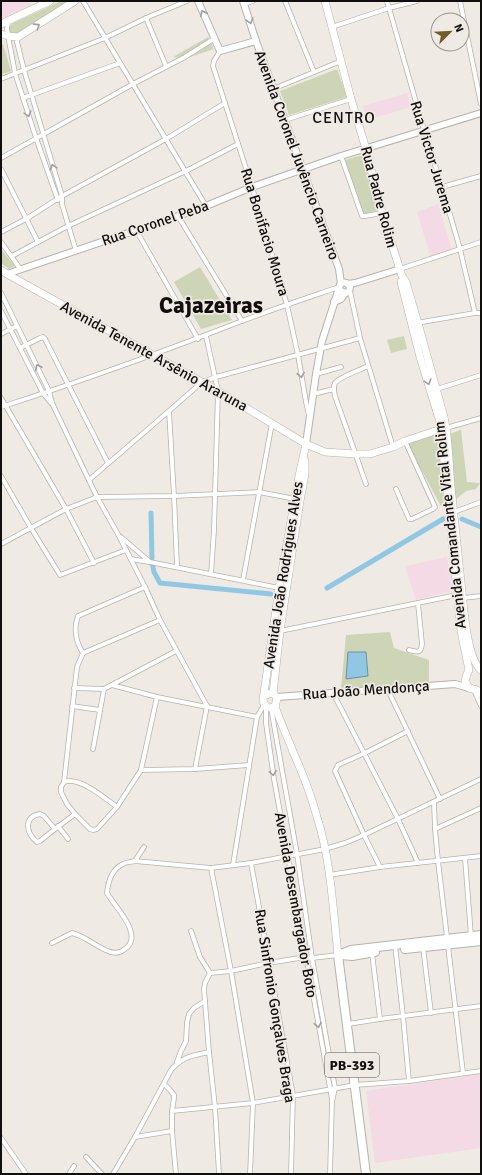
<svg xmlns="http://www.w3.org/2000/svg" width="482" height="1175" font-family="Signika,sans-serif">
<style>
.education{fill:#f3dae4}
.green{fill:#ced5b6}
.water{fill:#90c8e4;stroke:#6a90a4}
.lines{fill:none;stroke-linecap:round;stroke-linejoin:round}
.canal{stroke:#90c8e4;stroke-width:5}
.street-casing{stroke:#b7b2ab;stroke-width:5.5}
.secondary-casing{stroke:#b7b2ab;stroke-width:8}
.primary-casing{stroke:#b7b2ab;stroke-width:8}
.highway-casing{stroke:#b7b2ab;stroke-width:10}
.street{stroke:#fff;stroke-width:4}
.secondary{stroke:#fff;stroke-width:6}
.primary{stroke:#fff;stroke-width:7}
.highway{stroke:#fff;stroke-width:8}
.oneway{stroke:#a09f9e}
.labels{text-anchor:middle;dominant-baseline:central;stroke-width:3.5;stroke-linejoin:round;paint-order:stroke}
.shield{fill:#f0eae4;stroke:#54514e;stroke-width:1}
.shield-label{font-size:14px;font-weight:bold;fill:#110f0d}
.street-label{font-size:15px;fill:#110f0d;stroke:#f0eae4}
.neighbourhood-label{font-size:16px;letter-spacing:1px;fill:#110f0d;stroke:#f0eae4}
.town-label{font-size:23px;font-weight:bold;fill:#110f0d;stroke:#f0eae4}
</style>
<rect width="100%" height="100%" fill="#f0eae4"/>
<g class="education">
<polygon points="1,1 29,1 31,5 1,19"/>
<polygon points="407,93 411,107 367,120 363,106"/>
<polygon points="438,204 452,250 431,258 417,212"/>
<polygon points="447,557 453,591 416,600 405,566"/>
<polygon points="481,1074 481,1148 375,1163 366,1091"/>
</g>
<g class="green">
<polygon points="61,1 68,1 19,34 9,33 8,28 13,23"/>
<polygon points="208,37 214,49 184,59 173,57"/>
<polygon points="3,44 11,71 1,75 1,45"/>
<polygon points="337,69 347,97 289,115 280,91"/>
<polygon points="363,155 378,210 363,215 345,160"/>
<polygon points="1,249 15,266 9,269 1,263"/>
<polygon points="200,267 232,320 201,329 174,282"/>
<polygon points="404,336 407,349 391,353 387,340"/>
<polygon points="461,430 467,482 480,483 476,489 466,491 455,500 449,434"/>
<polygon points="438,434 445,506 441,506 407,443"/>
<polygon points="390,632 394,648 429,660 429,684 341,688 346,635"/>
</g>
<polygon class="water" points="348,652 366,652 368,676 346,679"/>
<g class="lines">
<g class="canal">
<polyline points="151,513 152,558"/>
<polyline points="462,519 481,527"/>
<polyline points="152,562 154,572 160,583 271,594"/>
<polyline points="327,588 443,519"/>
</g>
<g class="street-casing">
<g id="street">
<polyline points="83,1 206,206"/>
<polyline points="285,1 314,72"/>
<polyline points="387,1 424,130 442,187 460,249 475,313"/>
<polyline points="460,1 481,104"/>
<polyline points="244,4 253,1"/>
<polyline points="146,18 166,66"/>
<polyline points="8,21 7,29 8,36 15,73 36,138 58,200"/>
<polyline points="332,27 389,8 417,1"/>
<polyline points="18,37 17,42 24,70 62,196 62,204 76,251"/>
<polyline points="220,51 214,61 213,66 252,187 287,305 298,355 306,402 309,415"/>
<polyline points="1,79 105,38 146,18 187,1"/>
<polyline points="273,89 341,61"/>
<polyline points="23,98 120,63"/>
<polyline points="285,120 351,99"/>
<polyline points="341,156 361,213 362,216 365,216 382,213"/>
<polyline points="1,158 133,84 185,57 215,38"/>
<polyline points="1,169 38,242"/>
<polyline points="442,187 481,176"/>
<polyline points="178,216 242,321"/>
<polyline points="136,230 198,339"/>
<polyline points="1,232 26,219 62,196 166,139 225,103"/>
<polyline points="1,242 21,270"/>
<polyline points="12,256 68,226 186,171 238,144"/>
<polyline points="400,269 481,242"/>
<polyline points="350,291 360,338 393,447"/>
<polyline points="1,293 49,391 52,403 97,497 119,536 145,587 160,620 207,706"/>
<polyline points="1,311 43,393 51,403"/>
<polyline points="416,323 475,313 481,313"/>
<polyline points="1,334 17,326"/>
<polyline points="206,336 218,391 214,530 211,574"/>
<polyline points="20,348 40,338 43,337 45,339 108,463"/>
<polyline points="316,374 341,367"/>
<polyline points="437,389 481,375"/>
<polyline points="313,394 334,389"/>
<polyline points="1,398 66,509 94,563"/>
<path d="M1 407C82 381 162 352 242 321 274 309 307 298 339 287"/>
<polyline points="169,411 174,496 177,566"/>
<polyline points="446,428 481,418"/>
<polyline points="1,476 31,528 60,575 126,550"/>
<polyline points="89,480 169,411 202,382 216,377 360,338"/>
<path d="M366 484 335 396C334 392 333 387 335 383 339 377 360 370 368 366"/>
<polyline points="396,489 409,519 412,519 433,509 435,507 405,441"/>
<polyline points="454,512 481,502"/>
<polyline points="121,537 150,562 279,588"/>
<polyline points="1,544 66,509 97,497 174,496 259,492 295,499"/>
<polyline points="131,559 149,562"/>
<polyline points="243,580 272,423"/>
<polyline points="463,598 481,596"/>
<polyline points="280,631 457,595"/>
<path d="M409 650C417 652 421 654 422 644L418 603"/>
<polyline points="83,653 77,667 64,782 61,787 61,792 67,804 75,814 90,829 93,830 97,829 117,807 141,770 157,697"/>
<path d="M83 653C76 642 73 630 78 616L145 587"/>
<polyline points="83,653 160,620"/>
<polyline points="112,685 157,697 257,717"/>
<polyline points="74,688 104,689 176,651"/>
<polyline points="387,688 440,799"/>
<polyline points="474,690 481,706"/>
<polyline points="333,693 398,819 418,863"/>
<polyline points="72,706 100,710"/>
<polyline points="266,707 266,723 274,779 332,1099"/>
<polyline points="271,708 297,854 312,958 335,1088 332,1102 330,1174"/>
<polyline points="93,749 104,689"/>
<polyline points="195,769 207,706"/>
<polyline points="141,770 195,769 249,765"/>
<path d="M64 782C79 776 105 798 117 807"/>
<polyline points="434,802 435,829 438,861 463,1073"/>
<polyline points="58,826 68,839"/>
<path d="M55 829 44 816 40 814C23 817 26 833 37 842L40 841 55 829 75 814"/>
<polyline points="435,829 481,808"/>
<polyline points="465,858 471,936"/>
<polyline points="135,861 144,847"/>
<polyline points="251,863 293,1095 291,1174"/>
<polyline points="233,865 257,717 264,705"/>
<polyline points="380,867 364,835 335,771 338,765 365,753 408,731"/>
<polyline points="211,868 231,971 253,1103 250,1174"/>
<polyline points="329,875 380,867 481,856"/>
<polyline points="191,931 200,957 210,973"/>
<path d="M52 943 72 933C85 936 95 946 108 951 114 954 120 953 125 949 145 935 114 906 107 893 108 882 112 869 123 864 126 862 132 862 135 861L211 868 251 863 325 849 345 843 364 835 481 779"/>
<polyline points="395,945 403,1016 409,1081"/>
<polyline points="423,947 431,1013"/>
<polyline points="372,953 380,1019"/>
<polyline points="210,973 205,983 204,989 209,1052 215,1107 219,1174"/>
<polyline points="210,973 231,971 268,963 306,957 312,958 338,955"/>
<polyline points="348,1024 380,1019 481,1006"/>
<polyline points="177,1062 181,1051 186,1041 187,1022 189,1014 194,1008 205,1001"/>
<polyline points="164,1084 170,1090 174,1095 174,1098 172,1111 172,1131 176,1174"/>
<polyline points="172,1111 253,1103 355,1085 409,1081 481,1071"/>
<polyline points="135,1137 172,1131"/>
<polyline points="1,1138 26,1174"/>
<polyline points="86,1157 102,1174"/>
<polyline points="69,1174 74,1166"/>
<path d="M113 1174 135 1137 171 1070C183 1056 192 1056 209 1052"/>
</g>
</g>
<g class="secondary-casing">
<g id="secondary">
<polyline points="198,1 220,51 256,41"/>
<polyline points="243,1 256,41 339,269 341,284"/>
<polyline points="7,274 178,216 206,206 252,187 341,156 481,113"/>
<polyline points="348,284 355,283 400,269"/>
<polyline points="334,302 341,299 345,293"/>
<path d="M306 444 316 374 322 341 340 285C343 281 348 282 350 287L349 292 345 293 341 291 339 288"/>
<polyline points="277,697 455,684 469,688"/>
</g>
</g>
<g class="primary-casing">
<g id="primary">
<path d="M325 1 351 99 366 149 382 213 402 276 406 282 418 323 444 417C449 440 449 464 451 487 454 516 457 544 460 573 463 594 465 657 481 670"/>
<polyline points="1,24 50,1"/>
<polyline points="1,34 8,36 18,37 75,1"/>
<polyline points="1,270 7,274 218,391 306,444 325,452 355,454 370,454 393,447 405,441 441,429 446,428"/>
<polyline points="401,282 420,357 440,422 461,631 469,670 467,674 465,681 469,688 477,690 481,694"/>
<polyline points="273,693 280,631 300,501 305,474 305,461"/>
<path d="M264 696 271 693 275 695 277 699 275 706C270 710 264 707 263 700L279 588 299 476 306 444"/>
<path d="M275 706C280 722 288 738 294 754 303 774 311 795 317 817 331 861 333 909 338 955"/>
</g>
</g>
<g class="highway-casing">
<g id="highway">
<polyline points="405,949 481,941"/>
<polyline points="338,955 366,1174"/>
<polyline points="338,955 351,950 481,935"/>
<polyline points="341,955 352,956 375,952"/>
</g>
</g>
<use href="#street" class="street"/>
<use href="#secondary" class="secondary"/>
<use href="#primary" class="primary"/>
<use href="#highway" class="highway"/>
</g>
<defs><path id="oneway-chevron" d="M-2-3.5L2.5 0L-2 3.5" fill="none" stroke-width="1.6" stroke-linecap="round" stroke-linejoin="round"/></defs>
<g class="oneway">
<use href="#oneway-chevron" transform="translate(203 13) rotate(-115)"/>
<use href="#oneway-chevron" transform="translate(250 21) rotate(72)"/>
<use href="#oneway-chevron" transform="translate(37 26) rotate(-33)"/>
<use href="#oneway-chevron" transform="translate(28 114) rotate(73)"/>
<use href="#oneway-chevron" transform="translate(53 167) rotate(-107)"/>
<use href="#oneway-chevron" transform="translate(38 367) rotate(-116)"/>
<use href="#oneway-chevron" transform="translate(301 375) rotate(81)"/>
<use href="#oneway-chevron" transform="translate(428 382) rotate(73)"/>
<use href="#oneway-chevron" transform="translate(273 773) rotate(81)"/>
<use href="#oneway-chevron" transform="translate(318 1025) rotate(79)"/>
</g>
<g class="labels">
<rect class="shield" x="325" y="1053" width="54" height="24" rx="3"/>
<g class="shield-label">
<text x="352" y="1065">PB-393</text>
</g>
<g class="street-label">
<text transform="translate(297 155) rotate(70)">Avenida Coronel Juvêncio Carneiro</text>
<text transform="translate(432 157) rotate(73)">Rua Victor Jurema</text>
<text transform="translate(379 197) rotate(75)">Rua Padre Rolim</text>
<text transform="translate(155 223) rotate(-19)">Rua Coronel Peba</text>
<text transform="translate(265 232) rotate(73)">Rua Bonifacio Moura</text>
<text transform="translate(154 356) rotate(29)">Avenida Tenente Arsênio Araruna</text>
<text transform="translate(450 525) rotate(-96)">Avenida Comandante Vital Rolim</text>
<text transform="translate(283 575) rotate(-81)">Avenida João Rodrigues Alves</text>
<text transform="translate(366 690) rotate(-4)">Rua João Mendonça</text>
<text transform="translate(296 905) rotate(80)">Avenida Desembargador Boto</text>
<text transform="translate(275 1006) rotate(81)">Rua Sinfronio Gonçalves Braga</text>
</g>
<g class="neighbourhood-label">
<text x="344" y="118">CENTRO</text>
</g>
<g class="town-label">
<text x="211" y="305">Cajazeiras</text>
</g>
</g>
<rect width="482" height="1175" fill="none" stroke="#110f0d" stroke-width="4"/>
<g transform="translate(450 32) rotate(66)"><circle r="19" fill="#f0eae4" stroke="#97928e"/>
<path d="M0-3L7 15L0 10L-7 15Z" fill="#705c2b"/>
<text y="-6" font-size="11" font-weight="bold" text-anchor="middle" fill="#110f0d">N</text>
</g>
</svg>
